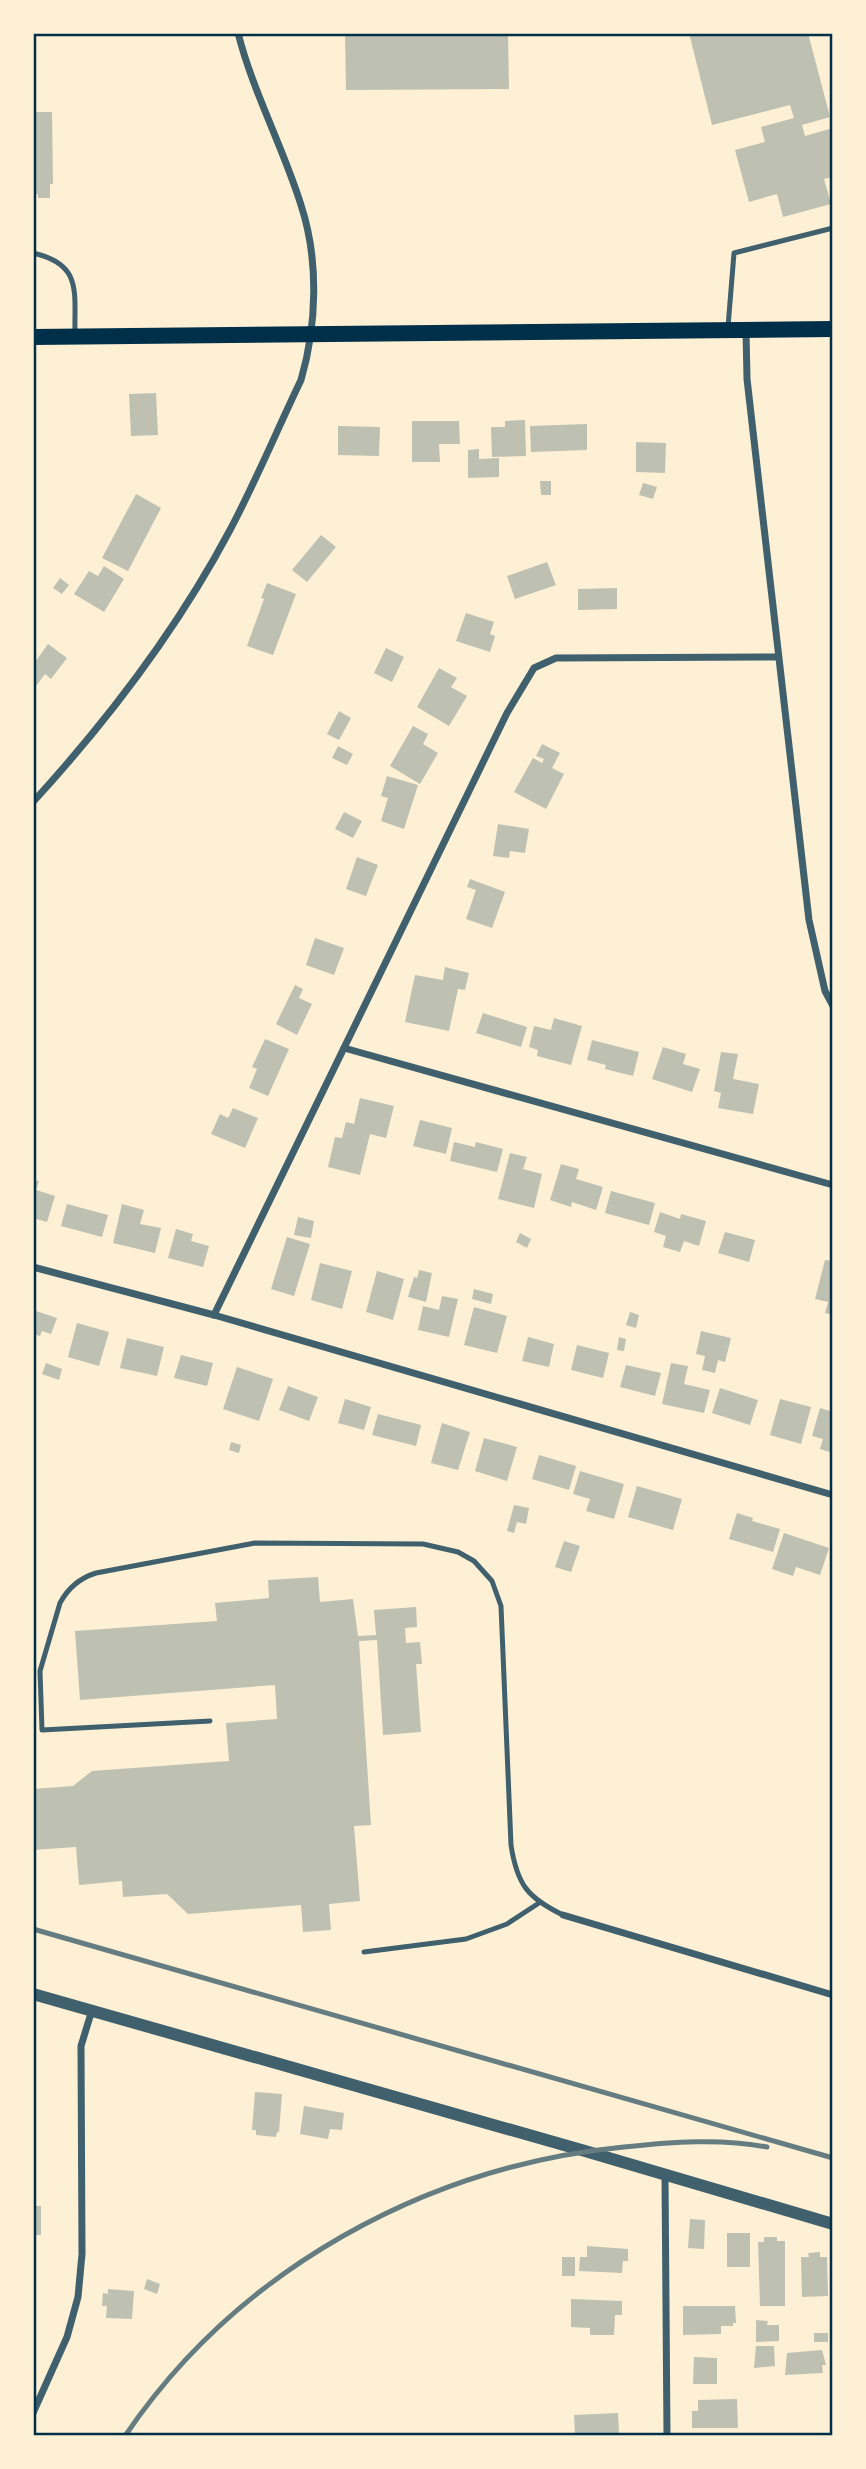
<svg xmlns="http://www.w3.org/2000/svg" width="866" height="2469" font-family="Arial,sans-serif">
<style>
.building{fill:#bec0b2}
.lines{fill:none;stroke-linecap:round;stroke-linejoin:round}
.service{stroke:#3f606c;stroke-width:5}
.minor{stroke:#3f606c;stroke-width:7}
.tertiary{stroke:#3f606c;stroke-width:12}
.primary{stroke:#003049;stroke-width:16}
.rail{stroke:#657d81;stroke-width:5}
.neatline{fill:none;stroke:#003049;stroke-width:2.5}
</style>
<rect width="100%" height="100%" fill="#fdf0d5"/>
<g class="building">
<polygon points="345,33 508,33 509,89 346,90"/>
<polygon points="689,33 808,33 830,117 802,125 805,136 833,128 833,177 824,179 831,204 783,217 777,194 749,202 735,150 765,142 761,127 794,118 790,105 712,125"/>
<polygon points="33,112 52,112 53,184 50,184 50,198 38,198 38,194 33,194"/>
<polygon points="156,393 158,435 131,436 129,394"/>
<polygon points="525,420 526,456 492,457 491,427 505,427 505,421"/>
<polygon points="412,421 459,421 460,444 439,444 440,462 412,462"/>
<polygon points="587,424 587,450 531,452 530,426"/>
<polygon points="338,426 380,427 379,456 338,455"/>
<polygon points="636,442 666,443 665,473 636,472"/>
<polygon points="479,449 479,459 499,458 499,477 468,478 468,450"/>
<polygon points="540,481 551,481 551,495 541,495"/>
<polygon points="643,483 657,487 653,499 639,495"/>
<polygon points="136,494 161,508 128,571 102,558"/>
<polygon points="321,535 336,547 307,582 292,570"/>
<polygon points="547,562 556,585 515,599 507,576"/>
<polygon points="104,566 124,579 104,612 74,594 89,571 98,576"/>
<polygon points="60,578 69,585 62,594 53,588"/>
<polygon points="267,583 296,594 273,655 247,646 264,599 261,598"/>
<polygon points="617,588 617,609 578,610 578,589"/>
<polygon points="466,613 494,622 490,634 495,636 490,652 456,641"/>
<polygon points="48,644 67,658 51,679 45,674 33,690 33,665"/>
<polygon points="386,648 404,657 392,682 374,673"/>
<polygon points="439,668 457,678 451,687 467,696 449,726 417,707"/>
<polygon points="339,711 351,718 339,740 327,734"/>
<polygon points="413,726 428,734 423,744 438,753 420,784 390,766"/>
<polygon points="542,744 560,753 552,768 564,774 546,809 514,792 533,758 542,763 544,759 536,756"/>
<polygon points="338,746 353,754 347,765 332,758"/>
<polygon points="387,776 418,785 404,829 381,821 388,798 381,796"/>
<polygon points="344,812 362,821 353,838 335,829"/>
<polygon points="498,824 529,829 525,853 510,851 509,858 493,856"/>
<polygon points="357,857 378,865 366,896 346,889"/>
<polygon points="470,879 505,892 492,928 466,919 476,890 467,887"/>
<polygon points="315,938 344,948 334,975 306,965"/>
<polygon points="445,967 469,973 465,990 458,989 449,1031 405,1022 415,975 443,980"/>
<polygon points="295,985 303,989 299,998 312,1004 297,1035 276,1024"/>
<polygon points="483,1013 527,1027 521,1047 476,1033"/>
<polygon points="554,1018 582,1026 571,1065 537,1056 538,1050 529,1047 534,1026 551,1030"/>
<polygon points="265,1039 289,1049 268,1096 249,1088 257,1069 252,1067"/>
<polygon points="592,1040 639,1052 633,1076 605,1069 606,1065 587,1060"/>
<polygon points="663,1047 686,1054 683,1064 700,1069 692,1092 652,1079"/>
<polygon points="721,1052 738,1054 733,1079 759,1084 753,1114 718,1108 721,1093 714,1091"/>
<polygon points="360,1098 394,1106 386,1138 370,1134 360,1175 328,1167 335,1137 342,1138 346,1122 354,1124"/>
<polygon points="233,1108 258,1118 245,1148 211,1134 220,1114 228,1118"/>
<polygon points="420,1120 452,1128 446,1154 413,1146"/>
<polygon points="454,1142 475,1147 476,1142 503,1149 497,1172 450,1161"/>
<polygon points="510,1153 527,1157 523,1169 542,1174 534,1208 498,1199"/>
<polygon points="561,1164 579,1169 576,1179 603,1187 596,1210 572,1202 571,1207 550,1200"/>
<polygon points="33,1180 39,1181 36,1190 55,1196 47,1222 33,1218"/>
<polygon points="611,1191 655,1203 649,1225 605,1213"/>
<polygon points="67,1204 108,1215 102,1237 61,1226"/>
<polygon points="122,1204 144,1210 140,1224 161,1228 155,1253 113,1243"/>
<polygon points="660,1212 680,1219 681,1214 706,1221 699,1246 684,1241 680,1252 663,1247 666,1236 654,1232"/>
<polygon points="298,1217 314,1221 311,1238 294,1235"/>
<polygon points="176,1229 193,1234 191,1241 209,1246 203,1267 168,1258"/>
<polygon points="725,1232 755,1240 749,1262 718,1253"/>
<polygon points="520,1233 531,1239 527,1248 516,1242"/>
<polygon points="287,1237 310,1244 294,1296 271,1289"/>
<polygon points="825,1260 833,1261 833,1315 825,1313 828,1302 815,1299"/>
<polygon points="320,1263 352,1271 342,1309 311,1300"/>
<polygon points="419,1270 432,1273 426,1302 408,1297 414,1277 417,1278"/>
<polygon points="377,1271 404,1279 393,1320 366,1312"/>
<polygon points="474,1289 493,1294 491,1304 472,1299"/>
<polygon points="442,1296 458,1299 449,1337 418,1330 423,1306 439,1310"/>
<polygon points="474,1307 507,1316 497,1353 464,1345"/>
<polygon points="33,1310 57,1318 51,1334 42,1331 40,1336 33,1334"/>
<polygon points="630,1312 639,1315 636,1328 626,1325"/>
<polygon points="77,1323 109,1332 99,1366 68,1357"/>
<polygon points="701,1331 731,1338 725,1362 718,1360 715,1373 702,1370 705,1356 696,1354"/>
<polygon points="528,1337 554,1344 549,1367 522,1361"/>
<polygon points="619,1337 626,1339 624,1351 617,1350"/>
<polygon points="127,1338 164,1347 157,1376 120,1368"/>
<polygon points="577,1345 609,1353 603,1378 571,1370"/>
<polygon points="181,1355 213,1363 207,1386 174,1378"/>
<polygon points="46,1363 62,1369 59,1380 42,1374"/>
<polygon points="671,1363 688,1366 684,1384 710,1390 704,1413 662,1404"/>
<polygon points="626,1365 661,1373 655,1396 620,1387"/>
<polygon points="237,1367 273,1379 259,1421 223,1409"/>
<polygon points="288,1386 318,1397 309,1421 279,1410"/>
<polygon points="720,1388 758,1400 750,1425 712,1413"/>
<polygon points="345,1399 371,1407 364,1430 338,1423"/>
<polygon points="780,1399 811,1407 801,1444 770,1435"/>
<polygon points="820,1408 833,1412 833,1453 820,1449 823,1439 812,1436"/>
<polygon points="378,1414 421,1425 416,1446 372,1435"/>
<polygon points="442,1423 470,1432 458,1470 431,1463"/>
<polygon points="484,1438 517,1447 507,1481 475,1471"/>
<polygon points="231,1442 241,1445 239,1453 229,1450"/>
<polygon points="539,1455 576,1466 569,1490 532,1479"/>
<polygon points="580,1471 624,1484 614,1519 586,1511 590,1499 573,1494"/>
<polygon points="637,1486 682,1499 673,1530 628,1517"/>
<polygon points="514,1505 529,1508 526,1524 517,1522 514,1533 507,1531"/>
<polygon points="737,1513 753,1518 752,1521 780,1529 773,1552 729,1539"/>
<polygon points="784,1533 829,1548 820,1575 796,1567 793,1576 772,1569"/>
<polygon points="564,1541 580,1546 571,1572 555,1567"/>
<polygon points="318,1577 320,1602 353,1599 358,1636 376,1635 374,1610 416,1607 417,1627 405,1628 406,1643 420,1642 422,1664 416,1664 421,1732 383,1735 377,1640 359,1641 371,1825 354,1826 360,1901 329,1904 331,1930 303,1932 301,1905 188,1914 167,1894 123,1897 122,1881 79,1885 76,1847 33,1850 33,1789 73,1786 92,1771 229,1761 226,1723 277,1719 275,1685 80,1700 75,1631 217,1621 215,1603 269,1598 268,1580"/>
<polygon points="255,2092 282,2094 279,2132 277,2132 276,2137 256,2135 256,2130 252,2130"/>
<polygon points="304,2106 344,2113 342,2130 330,2129 328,2139 300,2134"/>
<rect x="33" y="2206" width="8" height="29"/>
<polygon points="690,2219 705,2220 704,2249 688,2248"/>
<rect x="727" y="2233" width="23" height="34"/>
<polygon points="764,2237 777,2237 777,2241 785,2241 785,2306 760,2306 758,2242 764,2242"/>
<polygon points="587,2246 628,2249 628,2261 623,2261 622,2273 579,2271 580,2257 587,2257"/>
<polygon points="820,2252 820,2257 827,2257 828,2296 802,2297 801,2257 809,2257 808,2253"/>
<rect x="562" y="2257" width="13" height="19"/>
<polygon points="147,2279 160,2284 157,2294 144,2289"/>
<polygon points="108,2289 134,2291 132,2319 106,2318 107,2306 102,2306 103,2293 108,2294"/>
<polygon points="571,2299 622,2301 622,2315 615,2315 614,2335 590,2335 590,2328 571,2327"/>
<polygon points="683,2306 735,2306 736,2323 733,2323 733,2326 721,2326 721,2334 683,2335"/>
<polygon points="756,2320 768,2321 767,2325 779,2325 779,2341 756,2342"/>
<rect x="814" y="2333" width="14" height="9"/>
<polygon points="756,2346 774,2346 775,2366 754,2368"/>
<polygon points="822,2350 826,2365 822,2365 823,2373 785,2375 787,2353"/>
<polygon points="694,2357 717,2358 717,2384 693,2384"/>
<polygon points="737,2399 738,2428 692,2428 692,2411 698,2411 698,2400"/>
<polygon points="618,2413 619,2433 610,2434 610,2436 575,2436 574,2415"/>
</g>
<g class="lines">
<g class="service">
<path d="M33 253C83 264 74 293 75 334"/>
<polyline points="728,327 734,253 833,228"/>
<path d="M210 1721 42 1730 40 1671 60 1603C68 1588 80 1578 96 1573L255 1543 423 1544 458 1552 474 1561 492 1581 501 1606 511 1845C517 1885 528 1898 563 1915"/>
<polyline points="364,1952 466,1939 507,1924 539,1903"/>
</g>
<g class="minor">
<polyline points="746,331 747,379 809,920 825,991 833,1006"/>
<path d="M33 802C108 720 178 628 230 530 256 481 277 430 301 380 317 325 319 260 301 205 283 147 253 92 238 33"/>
<polyline points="344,1048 833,1185"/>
<polyline points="33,1267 214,1315 833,1495"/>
<polyline points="214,1315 507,713 534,668 556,658 778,657"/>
<polyline points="563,1915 833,1995"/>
<polyline points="665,2176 667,2436"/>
<polyline points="33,2413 67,2337 78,2297 82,2254 81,2046 92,2010"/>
</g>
<polyline class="tertiary" points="33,1994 585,2151 833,2224"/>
<polyline class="primary" points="33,337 833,329"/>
<g class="rail">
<polyline points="33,1929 833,2158"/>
<path d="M125 2436C238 2269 427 2166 624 2147 671 2142 721 2138 767 2147"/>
</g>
</g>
<rect width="866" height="2469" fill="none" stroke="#fdf0d5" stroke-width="70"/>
<rect x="35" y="35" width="796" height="2399" class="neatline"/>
</svg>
